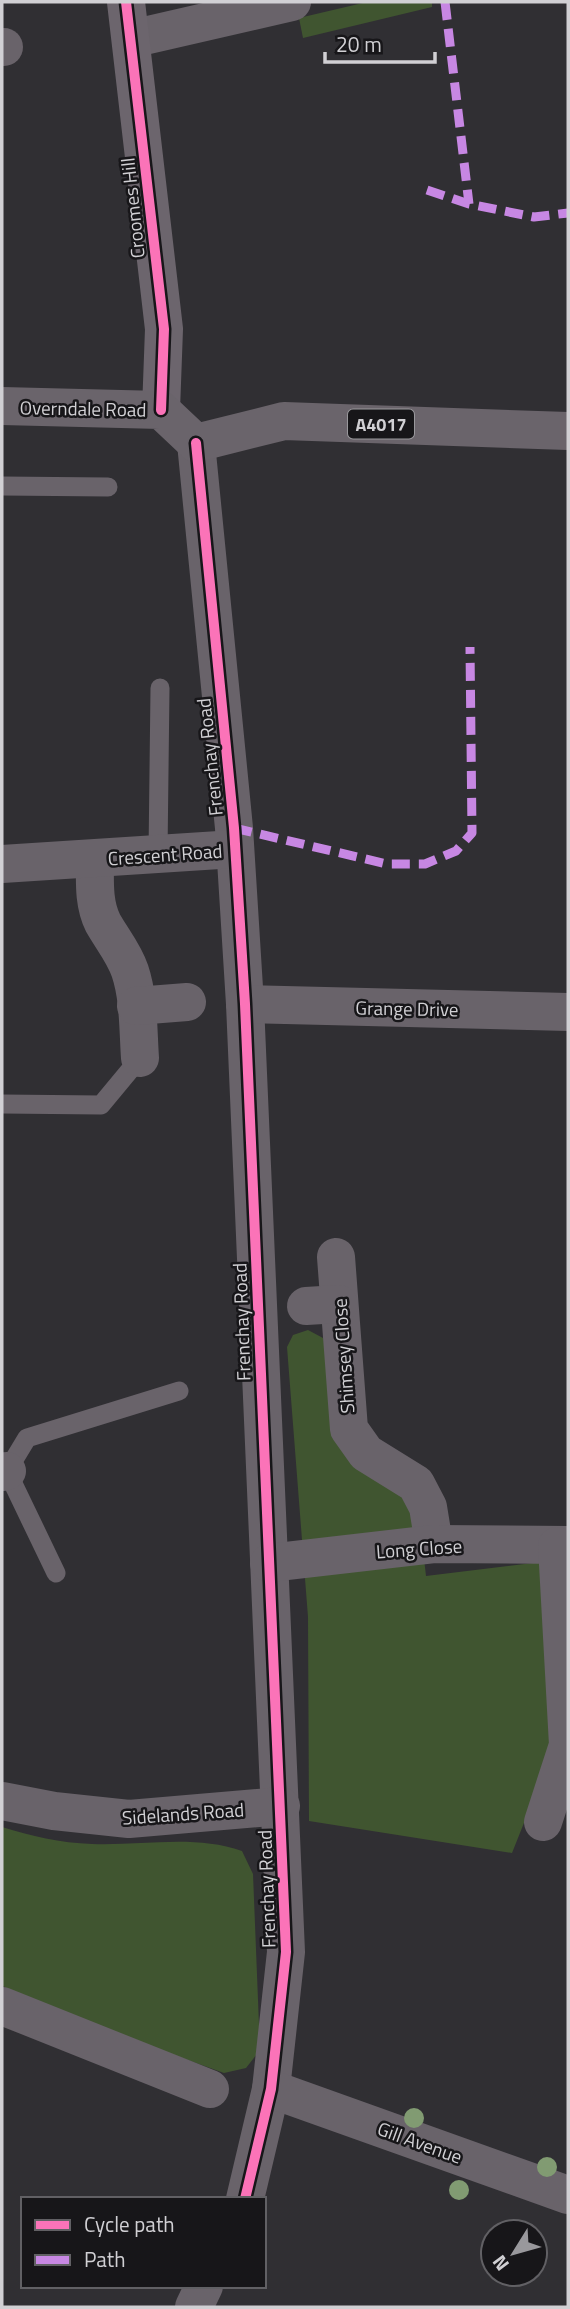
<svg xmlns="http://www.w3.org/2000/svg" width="570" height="2309" font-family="'Titillium Web',sans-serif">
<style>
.green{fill:#405530}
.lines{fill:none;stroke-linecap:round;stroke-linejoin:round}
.lane{stroke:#69636a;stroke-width:19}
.street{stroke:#69636a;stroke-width:38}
.secondary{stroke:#6c656d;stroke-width:38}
.primary{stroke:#6a646b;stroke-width:38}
.quiet{stroke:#c787e3;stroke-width:9;stroke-dasharray:18 9;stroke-linecap:butt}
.cycleway-casing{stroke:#171619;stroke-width:15}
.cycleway{stroke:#fb73b8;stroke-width:10}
.tree{fill:#819b72}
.labels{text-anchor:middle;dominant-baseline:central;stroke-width:5;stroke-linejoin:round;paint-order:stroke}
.shield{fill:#171619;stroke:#99989c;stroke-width:2}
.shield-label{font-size:18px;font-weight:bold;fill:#d1d0d4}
.street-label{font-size:19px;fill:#d1d0d4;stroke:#171619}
</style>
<rect width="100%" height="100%" fill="#302f33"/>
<g class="green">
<polygon points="367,2 432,2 432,7 303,38 299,18"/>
<polygon points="308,1330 323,1338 401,1491 420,1523 426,1576 541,1562 551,1755 512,1853 309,1821 308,1617 287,1347 293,1335"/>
<path d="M2 1827C31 1836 60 1843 92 1844 141 1846 194 1834 242 1851L253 1874 260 2050 246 2068 224 2073 23 2001 2 1985Z"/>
</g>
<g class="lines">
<g class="lane">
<polyline points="2,486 108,487"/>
<polyline points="158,854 160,688"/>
<polyline points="2,1104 101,1105 140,1058"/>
<polyline points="56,1573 7,1471 27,1438 179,1391"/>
</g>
<g class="street">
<polyline points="131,39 292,2"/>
<polyline points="2,47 4,47"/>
<polyline points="196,443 234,828 245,1004 286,1952 271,2089 245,2199"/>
<path d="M95 859C95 880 93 903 103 923 112 939 124 953 130 971 139 998 138 1029 140 1058"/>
<polyline points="2,864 235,849"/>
<polyline points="245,1004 568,1012"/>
<polyline points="136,1006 187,1002"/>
<polyline points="336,1257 349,1429 366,1453 416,1484 428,1507 434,1544"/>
<polyline points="306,1306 339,1304"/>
<polyline points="2,1472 7,1471"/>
<polyline points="269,1563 434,1544 568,1545"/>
<polyline points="2,1801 54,1811 129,1819 281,1806"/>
<polyline points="543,1822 568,1745 557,1546"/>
<polyline points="2,2006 210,2089"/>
<polyline points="271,2089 568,2195"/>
<polyline points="194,2307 204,2286"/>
</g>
<polyline class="secondary" points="126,2 164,329 161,410"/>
<polyline class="primary" points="2,406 161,410 196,443 284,421 568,431"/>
<g class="quiet">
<polyline points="445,2 469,204"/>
<polyline points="427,190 469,204 534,217 568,213"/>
<polyline points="234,828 387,864 425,864 456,851 472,833 470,647"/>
</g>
<g class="cycleway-casing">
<g id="cycleway">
<polyline points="126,2 164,329 161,410"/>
<polyline points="196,443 234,828 245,1004 286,1952 271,2089 245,2199"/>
</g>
</g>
<use href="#cycleway" class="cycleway"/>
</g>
<g class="tree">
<circle cx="414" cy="2118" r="10"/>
<circle cx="547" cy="2167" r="10"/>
<circle cx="459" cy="2190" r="10"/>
</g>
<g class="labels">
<rect class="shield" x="348" y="409.5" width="66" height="29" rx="5"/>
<g class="shield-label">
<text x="381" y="424">A4017</text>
</g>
<g class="street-label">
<text transform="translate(132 208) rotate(-96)">Croomes Hill</text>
<text transform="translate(83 408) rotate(1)">Overndale Road</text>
<text transform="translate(209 757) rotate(-96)">Frenchay Road</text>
<text transform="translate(165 854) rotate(-4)">Crescent Road</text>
<text transform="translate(407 1008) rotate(1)">Grange Drive</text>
<text transform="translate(241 1322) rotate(-92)">Frenchay Road</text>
<text transform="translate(343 1356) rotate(-94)">Shimsey Close</text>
<text transform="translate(419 1548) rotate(-4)">Long Close</text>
<text transform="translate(183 1813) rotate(-4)">Sidelands Road</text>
<text transform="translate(266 1889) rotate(-92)">Frenchay Road</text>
<text transform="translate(420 2142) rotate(20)">Gill Avenue</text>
</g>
</g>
<rect width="570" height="2309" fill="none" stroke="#d1d0d4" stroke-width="7"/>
<rect x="21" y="2197" width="245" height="91" fill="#171619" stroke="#616064" stroke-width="2"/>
<rect x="35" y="2220" width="35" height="10" fill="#fb73b8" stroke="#616064" stroke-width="2"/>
<text x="84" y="2232" font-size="21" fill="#d1d0d4">Cycle path</text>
<rect x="35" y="2255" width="35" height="10" fill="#c787e3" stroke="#616064" stroke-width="2"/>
<text x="84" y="2267" font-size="21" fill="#d1d0d4">Path</text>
<g transform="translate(514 2253) rotate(233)"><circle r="33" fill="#171619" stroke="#616064" stroke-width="2"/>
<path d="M0-5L12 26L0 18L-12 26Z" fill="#99989c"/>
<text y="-10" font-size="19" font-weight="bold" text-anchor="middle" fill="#d1d0d4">N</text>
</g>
<path d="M325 52v10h110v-10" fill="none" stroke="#d1d0d4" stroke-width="3.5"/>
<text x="336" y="52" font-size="21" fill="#d1d0d4" stroke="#171619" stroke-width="5" paint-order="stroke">20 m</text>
</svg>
